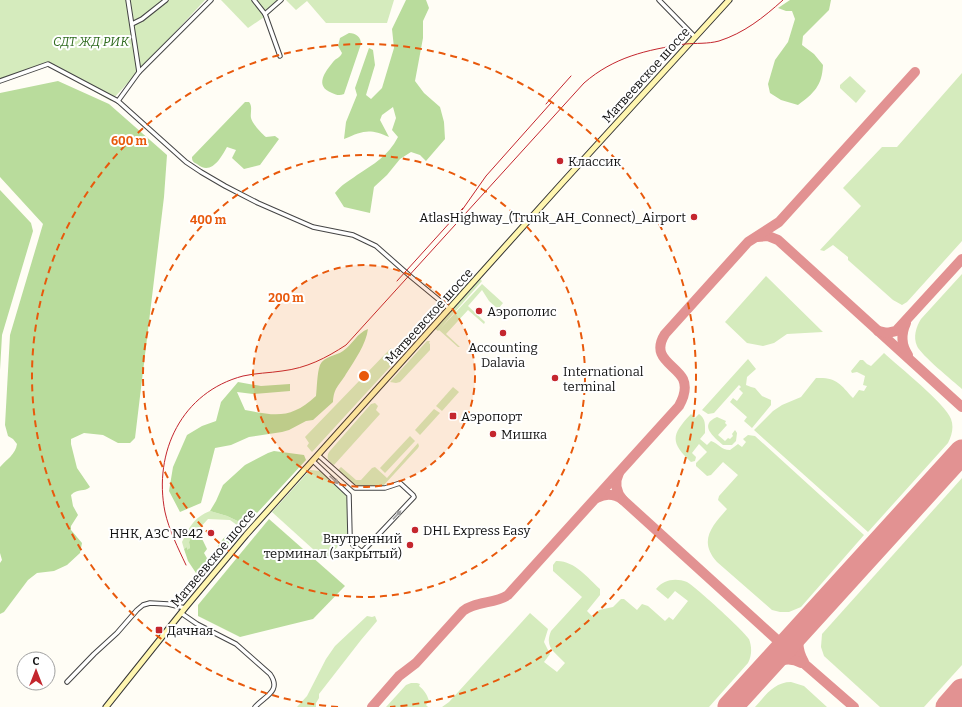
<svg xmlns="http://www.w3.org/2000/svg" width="962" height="707" font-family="Bitter,serif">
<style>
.green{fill:#d5ebbd}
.forest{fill:#b9dc9c}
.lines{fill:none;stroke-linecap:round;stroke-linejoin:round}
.taxiway{stroke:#e29292;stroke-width:10}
.runway{stroke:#e29292;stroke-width:25}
.street-casing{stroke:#444;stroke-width:5.5}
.secondary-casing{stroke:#333;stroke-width:7}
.street{stroke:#fff;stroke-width:3.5}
.secondary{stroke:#fff6b0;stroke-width:5}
.rail{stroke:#c4262e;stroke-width:1}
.oneway{fill:#a0a0a0}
.ring{fill:none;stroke:#e8590c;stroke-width:2;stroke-dasharray:7 5}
.poi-dot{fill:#c4262e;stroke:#fff;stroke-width:1.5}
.labels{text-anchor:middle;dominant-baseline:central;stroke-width:4;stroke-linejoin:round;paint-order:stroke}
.park-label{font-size:13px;font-style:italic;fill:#2f6b1f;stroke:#fff}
.street-label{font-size:13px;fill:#111;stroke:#fff}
.poi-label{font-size:13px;fill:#111;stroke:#fff;text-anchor:start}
.centre{fill:#e8590c;stroke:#fff;stroke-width:2}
.ring-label{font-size:12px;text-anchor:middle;font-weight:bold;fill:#e8590c;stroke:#fff;stroke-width:4;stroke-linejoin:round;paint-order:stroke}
</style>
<rect width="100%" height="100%" fill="#fffdf5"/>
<g class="green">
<polygon points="0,0 205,0 111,101 48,65 0,82"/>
<polygon points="221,0 284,0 270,13 248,28"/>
<polygon points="286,0 394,0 387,23 326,23 307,1 296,10"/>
<polygon points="962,73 962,241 907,302 902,305 893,300 848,260 848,257 833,245 824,251 820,250 861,206 843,188 882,147 897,147"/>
<polygon points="850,76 866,91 856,103 840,88 840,85"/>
<path d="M962 274V389C953 381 921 355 917 346 913 337 916 327 921 319Z"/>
<polygon points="766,276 823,332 787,334 774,343 763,346 747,343 725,322"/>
<polygon points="480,279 482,281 440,329 482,284 503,303 498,309 489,301 482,290 468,306 485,322 484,324 468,310 446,334 460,347 458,347 439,330 440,329 438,331 434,328"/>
<polygon points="427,341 430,341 429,343 430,344 430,350 400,382 396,383 390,382"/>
<polygon points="391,348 400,356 312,452 307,446 309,443 305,437"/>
<path d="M884 353C898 366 946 404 951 419 954 427 952 435 948 443L868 532 754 430 773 411 782 405 801 397 816 378C837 377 840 384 853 398L859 390 864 391 867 386 863 385 865 376 857 372 852 373 851 371 860 360H863L867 364 871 366Z"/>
<polygon points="748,359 756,369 747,377 746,385 751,387 755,388 762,396 771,400 771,405 752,428 744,421 747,417 730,402 733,398 737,401 743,393 739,389 741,387 739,385 714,413 708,414 702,410"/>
<polygon points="453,387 459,392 442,411 436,406"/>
<path d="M375 403 378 406 376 410 380 414 334 465C328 461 326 458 329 452L371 404Z"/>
<polygon points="434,409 440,413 420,435 415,430"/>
<path d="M691 414 695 418 699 414C706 419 705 425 705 433L700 439 707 445 711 441C718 443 721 450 730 450L738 444 742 447 746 442 743 439 748 435 755 436 864 535 801 607 789 612H780L772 610 717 562C698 541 712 526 727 509L718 500 719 496 738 475 723 462 711 475 707 476 706 475 696 466V463L707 452 699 444 692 453 696 457 695 461 691 462C670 442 671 435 691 414Z"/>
<path d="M717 417 726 421 725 423 727 425 718 435 725 441 728 438 730 439 733 436 732 434 735 430 737 433 736 441 732 445H723C714 437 698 425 717 417Z"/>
<polygon points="410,436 415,441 385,473 380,468"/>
<polygon points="418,443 419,446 418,448 383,486 360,487 353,484 337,471 341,467 356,480 361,480 372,468 375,467 387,478"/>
<polygon points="310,470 320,471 346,495 347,500 349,535 325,560 272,512"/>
<polygon points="962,478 962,665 924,707 880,707 824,656 821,647 822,634"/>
<path d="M210 511 227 516 246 525 244 528H241L230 520 208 519 198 530 199 535H193L189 542 190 548 187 551V547L184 549 182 542C189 528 194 517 210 511Z"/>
<path d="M556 561C574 560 588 578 600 589V595L587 611 593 617 599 610 613 607 621 599H624L637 610 642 604 648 606 665 621 669 617 673 620 688 601 675 591 668 599 656 589C664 579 676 578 687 582 697 588 744 631 749 639 752 647 752 655 748 663L709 707H442L449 702 530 613 548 629 544 642 550 654 544 662 557 672 565 663C555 652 544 648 551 631L582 597 553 571V565Z"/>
<polygon points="367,616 372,617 375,616 377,621 361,640 319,694 319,698 316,703 316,707 297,707 307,696 326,659 335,646"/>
<path d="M791 682 804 686 827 707H755C765 696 774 682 791 682Z"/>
<path d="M411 683H417L420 684 419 686C424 690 427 694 429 701L426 705 428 707H386L406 685Z"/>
</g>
<g class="forest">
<path d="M406 0H426L429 8 423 21V38L415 81 424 93 440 107 444 122 445 139 426 161 420 155 411 152 400 159 387 175 374 187 370 213 344 207 335 193C341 185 349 181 357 175 374 164 388 156 398 137L392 130 396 118 393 107 382 115 380 120 389 137C369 128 363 131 344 139L346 122 357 95 355 88 369 48 373 50 375 65 366 95 371 99 382 88 394 48 392 29Z"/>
<path d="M790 0H831L829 10 803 36 802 45 814 54 823 65C822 86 814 93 798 105L781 100 770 93 768 84 775 60 788 42 795 19 792 11H786L778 8Z"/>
<path d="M349 33C356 33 361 37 361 44L344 94C340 96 336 95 332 93 314 86 325 72 333 62 336 58 340 58 342 53L338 46 340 38Z"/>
<path d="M58 81 109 104 167 155 164 197 135 438 130 443H118L103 435 84 433 71 439V444L77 468 90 487C85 492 78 488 71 495L73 506 78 515 71 526V530L82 543 80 553 67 565 54 571 37 573 28 580 4 612 0 614V563L2 560 0 553V467C6 460 16 454 17 444L13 439 8 436 5 425 10 335 43 224 0 177V93Z"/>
<path d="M245 102H249C253 107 250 112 251 118 252 123 261 133 266 137L275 136 279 139 260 165 244 169 232 158 236 150 227 147C221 158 211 176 197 164 193 162 192 161 192 157Z"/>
<polygon points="0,190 31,223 33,231 2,335 0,370"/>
<path d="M368 329C366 344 355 360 346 374 339 386 334 387 333 402L313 420 306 421 289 430 282 432 249 437 231 445 215 448 201 503 180 512 169 491 173 467 187 435 202 426 216 421 221 402 238 382 261 386 290 384V391L253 394 237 392 245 410C276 416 291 419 316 396 317 388 317 373 320 365 324 356 336 356 343 351 353 344 357 333 368 329Z"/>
<polygon points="274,451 304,455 306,460 246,525 227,516 210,511 216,501 223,485 245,465 268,453"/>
<polygon points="269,519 345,586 313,619 240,637 198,616 198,605"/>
<path d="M231 533H237L238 536 221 556 219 555 216 552C217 545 225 535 231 533Z"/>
<path d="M193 534C202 535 203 541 207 549L204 553 208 560H215L217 562 210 570 207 569 205 571 202 569 198 576 188 561 184 549 187 547V550L190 548 189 542Z"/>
</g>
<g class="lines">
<g class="taxiway">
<polyline points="757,237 768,236 778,240 962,407"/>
<path d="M906 323C901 334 901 345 908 355"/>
<polyline points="878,331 887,333 896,331 962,259"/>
<path d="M597 498C606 493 615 494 623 500 616 492 614 483 619 473"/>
<polyline points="623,500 785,647 854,707"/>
<path d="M804 626C796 638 797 650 804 662"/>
<path d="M769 664C780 660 791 657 801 663"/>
<path d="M372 707 399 676 416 663 463 611C475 601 495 604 508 595L679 406C683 399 687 388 683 379 675 364 650 358 665 334L748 242 779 222 915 72"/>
</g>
<g class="runway">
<polyline points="730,707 962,452"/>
<polyline points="948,707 962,691"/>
</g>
<g class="street-casing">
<g id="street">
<polyline points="254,0 265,14 280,56"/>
<polyline points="659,0 695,37"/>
<polyline points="265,14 281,0"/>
<polyline points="132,24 142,19 166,0"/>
<polyline points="139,72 211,0"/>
<polyline points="0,81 48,64 118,101 186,162 201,172 225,186 258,203 313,227 353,235 376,246 410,276 450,309"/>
<polyline points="118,101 139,72 128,0"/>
<polyline points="313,461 349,495 350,537 353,545 362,552 414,497 413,495 400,483 385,488 355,488 318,455"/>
<path d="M181 613 197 624 236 644 270 674C282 691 265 696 255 707"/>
<polyline points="67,682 94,654 117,633 137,610 143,605 150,603 168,604 185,608"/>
</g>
</g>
<g class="secondary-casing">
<polyline id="secondary" points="106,707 185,608 246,535 563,182 729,0"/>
</g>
<use href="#street" class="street"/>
<use href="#secondary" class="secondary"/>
<g class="rail">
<polyline points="546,104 571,76"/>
<polyline points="460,213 486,176 551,103"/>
<polyline points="397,281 463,208"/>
<path d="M186 565C178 548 169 530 165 512 153 452 182 392 243 376 256 373 269 373 282 371 307 368 326 358 346 345L584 83C614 57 646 50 685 44 696 43 708 44 719 41 744 33 763 18 783 0"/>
</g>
</g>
<defs><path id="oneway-solid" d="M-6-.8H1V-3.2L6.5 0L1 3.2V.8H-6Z"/></defs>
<g class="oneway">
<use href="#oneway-solid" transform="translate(334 480) rotate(43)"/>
<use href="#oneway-solid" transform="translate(397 515) rotate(-47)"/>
</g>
<circle cx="364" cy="376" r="111" fill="#e8590c" fill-opacity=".12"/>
<g class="ring">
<circle cx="364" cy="376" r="111"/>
<circle cx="364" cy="376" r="221"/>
<path d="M338 707A332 332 0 1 1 390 707"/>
</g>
<g class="poi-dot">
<circle cx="560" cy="161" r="4"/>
<circle cx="694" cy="217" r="4"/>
<circle cx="479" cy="311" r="4"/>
<circle cx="503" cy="333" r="4"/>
<circle cx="555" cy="378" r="4"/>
<rect x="449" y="412" width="8" height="8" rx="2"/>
<circle cx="493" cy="434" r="4"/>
<circle cx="415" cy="530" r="4"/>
<circle cx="211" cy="533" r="4"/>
<circle cx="410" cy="545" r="4"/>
<rect x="155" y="626" width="8" height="8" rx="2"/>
</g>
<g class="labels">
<g class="park-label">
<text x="91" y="41">СДТ ЖД РИК</text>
</g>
<g class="street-label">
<text transform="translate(646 75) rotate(-48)">Матвеевское шоссе</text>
<text transform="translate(429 316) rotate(-48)">Матвеевское шоссе</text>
<text transform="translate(213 558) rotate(-50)">Матвеевское шоссе</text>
</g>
<g class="poi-label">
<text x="568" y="161">Классик</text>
<text x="686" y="217" text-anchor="end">AtlasHighway_(Trunk_AH_Connect)_Airport</text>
<text x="487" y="311">Аэрополис</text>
<text x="503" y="347" text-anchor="middle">Accounting<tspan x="503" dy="15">Dalavia</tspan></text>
<text x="563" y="371">International<tspan x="563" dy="15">terminal</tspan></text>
<text x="461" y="416">Аэропорт</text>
<text x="501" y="434">Мишка</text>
<text x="423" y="530">DHL Express Easy</text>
<text x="203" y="533" text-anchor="end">ННК, АЗС №42</text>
<text x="402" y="538" text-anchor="end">Внутренний<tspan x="402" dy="15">терминал (закрытый)</tspan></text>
<text x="167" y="630">Дачная</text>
</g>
</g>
<circle cx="364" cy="376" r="6" class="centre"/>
<g class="ring-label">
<text x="129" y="145">600 m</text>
<text x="208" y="224">400 m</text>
<text x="286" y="302">200 m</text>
</g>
<g transform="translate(36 671)"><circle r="19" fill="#ffffff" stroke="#a0a0a0"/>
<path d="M0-3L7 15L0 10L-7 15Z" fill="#c4262e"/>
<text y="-6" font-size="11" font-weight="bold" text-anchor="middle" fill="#111111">С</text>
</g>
</svg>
